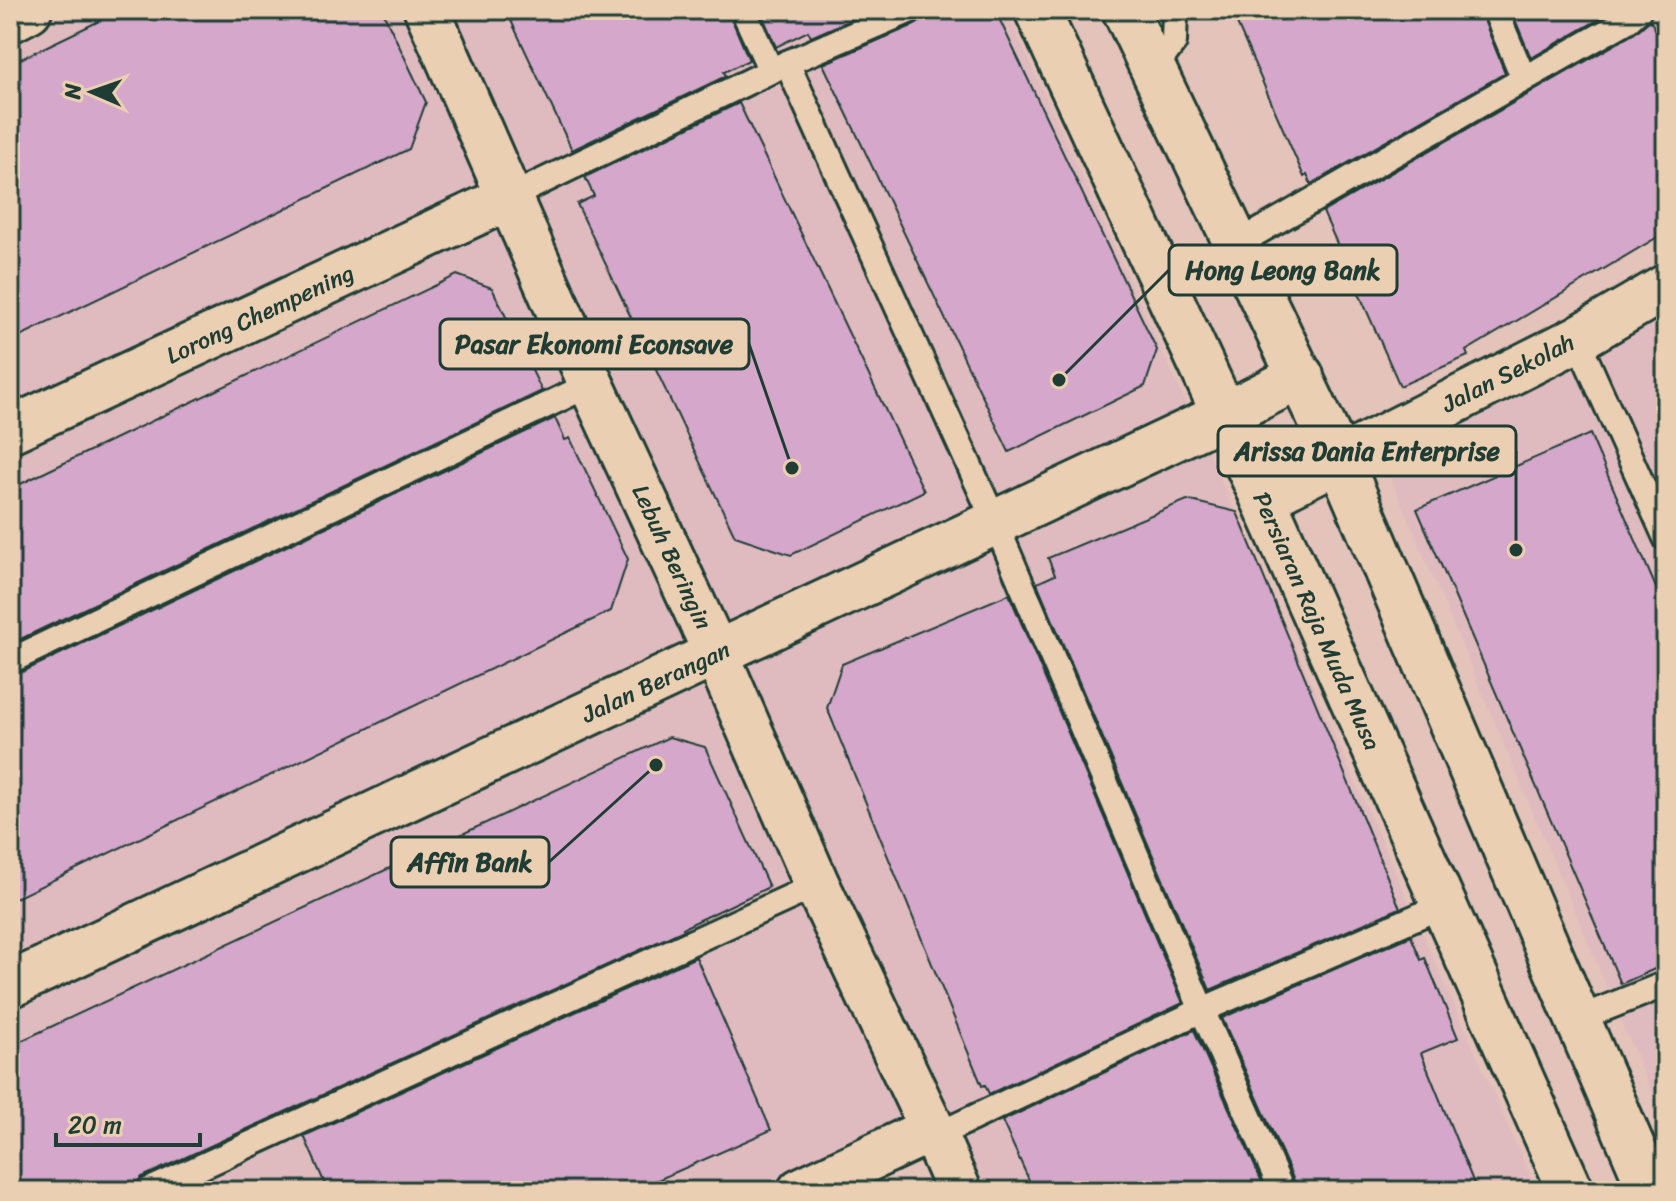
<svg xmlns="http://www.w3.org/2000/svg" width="1676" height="1201" font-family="Sriracha,sans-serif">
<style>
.built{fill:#dfbbbf}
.building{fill:#d4a7cb;stroke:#1f3d34;stroke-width:2}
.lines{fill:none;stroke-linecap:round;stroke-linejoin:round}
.service-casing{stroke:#1f3d34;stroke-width:30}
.minor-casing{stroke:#1f3d34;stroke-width:50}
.secondary-casing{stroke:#1f3d34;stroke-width:50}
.service{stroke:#ebcfb2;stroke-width:24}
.minor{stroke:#ebcfb2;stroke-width:44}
.secondary{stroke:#ebcfb2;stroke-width:44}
.labels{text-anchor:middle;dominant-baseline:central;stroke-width:6;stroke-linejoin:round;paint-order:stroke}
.street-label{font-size:24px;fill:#1f3d34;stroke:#ebcfb2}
.leader{fill:none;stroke:#1f3d34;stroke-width:3}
.callout-dot{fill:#1f3d34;stroke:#ebcfb2;stroke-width:3}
.callout{fill:#ebcfb2;stroke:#1f3d34;stroke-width:3}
.callout-label{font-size:26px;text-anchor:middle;font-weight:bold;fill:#1f3d34}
</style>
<rect width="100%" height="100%" fill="#e4c3ba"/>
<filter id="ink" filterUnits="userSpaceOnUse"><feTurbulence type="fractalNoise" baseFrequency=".0125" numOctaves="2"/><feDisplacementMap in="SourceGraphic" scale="16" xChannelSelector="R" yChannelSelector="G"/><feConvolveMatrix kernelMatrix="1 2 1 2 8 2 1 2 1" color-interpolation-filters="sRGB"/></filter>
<g filter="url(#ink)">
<g class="built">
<polygon points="64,10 1006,10 1212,460 1537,1191 975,1191 935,1103 753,1191 10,1191 10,37"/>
<polygon points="1666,304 1666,1126 1381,455"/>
</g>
<g class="building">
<polygon points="122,10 382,10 426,102 409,149 10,341 10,64"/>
<polygon points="506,10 728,10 749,60 724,72 726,76 572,150"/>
<polygon points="760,10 873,10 811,37 808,31 776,47"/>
<polygon points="926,10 995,10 1157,350 1145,386 1009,452 823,64 917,24 923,18"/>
<polygon points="1231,10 1480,10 1505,73 1311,184 1307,175 1304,177"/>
<polygon points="1511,10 1615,10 1531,58"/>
<polygon points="1650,20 1666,47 1666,232 1466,351 1468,356 1400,386 1323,212 1635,33"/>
<polygon points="739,103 924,491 791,555 735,536 577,204 594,196 585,177"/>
<polygon points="457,275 492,288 542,391 10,644 10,489"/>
<polygon points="555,418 565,440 570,438 628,559 611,611 10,901 10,676 16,675"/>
<polygon points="1590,434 1666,611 1666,964 1621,984 1417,509"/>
<polygon points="1187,500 1237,512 1400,908 1210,990 1037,583 1055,575 1048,558"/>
<polygon points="1009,594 1183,1003 989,1094 985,1085 982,1086 827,708 842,664"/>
<polygon points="669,737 705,747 769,887 683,928 684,930 142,1177 135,1185 122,1191 10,1191 10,1046"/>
<polygon points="1411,936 1421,960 1425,958 1458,1038 1421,1053 1477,1191 1297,1191 1296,1185 1222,1018"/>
<polygon points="696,957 771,1130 633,1191 328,1191 304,1136"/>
<polygon points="1194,1030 1266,1191 1034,1191 1002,1121"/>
</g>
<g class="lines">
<g class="service-casing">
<g id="service">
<polyline points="743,10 771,71"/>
<polyline points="1495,10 1524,79 1628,20 1639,10"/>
<polyline points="787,63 995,522 1202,1010 1282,1191"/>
<polyline points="1153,70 1174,42 1175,10"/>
<polyline points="510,197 787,63 911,10"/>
<polyline points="1237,244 1524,79"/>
<polyline points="1577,339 1666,538"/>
<polyline points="10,661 591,384"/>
<polyline points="1578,1019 1666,984"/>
<polyline points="935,1136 1202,1010 1444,905"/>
<polyline points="148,1191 817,885"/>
</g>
</g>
<g class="minor-casing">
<g id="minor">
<polyline points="427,10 591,384 716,653 817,885 932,1129 959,1191"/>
<polyline points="10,20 29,10"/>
<polyline points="10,430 510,197"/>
<polyline points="1263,498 1577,339 1666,287"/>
<polyline points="10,985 1224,415 1301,376"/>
<polyline points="800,1191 932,1129"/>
</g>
</g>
<g class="secondary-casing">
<g id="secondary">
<polyline points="1037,10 1263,498 1571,1191"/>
<polyline points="1125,10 1339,459 1651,1191"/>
</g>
</g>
<use href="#service" class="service"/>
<use href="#minor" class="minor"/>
<use href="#secondary" class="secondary"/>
</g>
</g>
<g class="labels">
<g class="street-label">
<text transform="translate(260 314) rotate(-25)">Lorong Chempening</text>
<text transform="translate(1508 373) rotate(-27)">Jalan Sekolah</text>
<text transform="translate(672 557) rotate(65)">Lebuh Beringin</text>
<text transform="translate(1317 621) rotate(66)">Persiaran Raja Muda Musa</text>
<text transform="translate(656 682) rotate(-25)">Jalan Berangan</text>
</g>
</g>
<path class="leader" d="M1059 380L1169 270M792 468L749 344M1516 550L1516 451M656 765L549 862"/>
<g class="callout-dot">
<circle cx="1059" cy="380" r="8"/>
<circle cx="792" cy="468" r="8"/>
<circle cx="1516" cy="550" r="8"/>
<circle cx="656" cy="765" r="8"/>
</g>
<g class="callout">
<rect x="1169" y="245" width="228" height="50" rx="8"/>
<rect x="440" y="319" width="309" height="50" rx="8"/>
<rect x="1218" y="426" width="298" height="50" rx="8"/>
<rect x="391" y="837" width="158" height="50" rx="8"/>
</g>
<g class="callout-label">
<text x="1283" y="279">Hong Leong Bank</text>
<text x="594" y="353">Pasar Ekonomi Econsave</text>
<text x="1367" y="460">Arissa Dania Enterprise</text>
<text x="470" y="871">Affin Bank</text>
</g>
<rect width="1676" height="1201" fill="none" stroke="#ebcfb2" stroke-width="40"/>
<rect x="20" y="20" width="1636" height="1161" fill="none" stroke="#1f3d34" stroke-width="3" filter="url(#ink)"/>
<g transform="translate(92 92) rotate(272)" stroke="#ebcfb2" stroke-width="6" paint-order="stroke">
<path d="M0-6L14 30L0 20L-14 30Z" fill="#1f3d34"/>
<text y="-12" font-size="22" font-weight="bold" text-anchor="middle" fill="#1f3d34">N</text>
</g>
<path d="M56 1133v12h144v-12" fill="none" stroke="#1f3d34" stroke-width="4"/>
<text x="68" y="1133" font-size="24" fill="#1f3d34" stroke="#ebcfb2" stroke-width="6" paint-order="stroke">20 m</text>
</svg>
